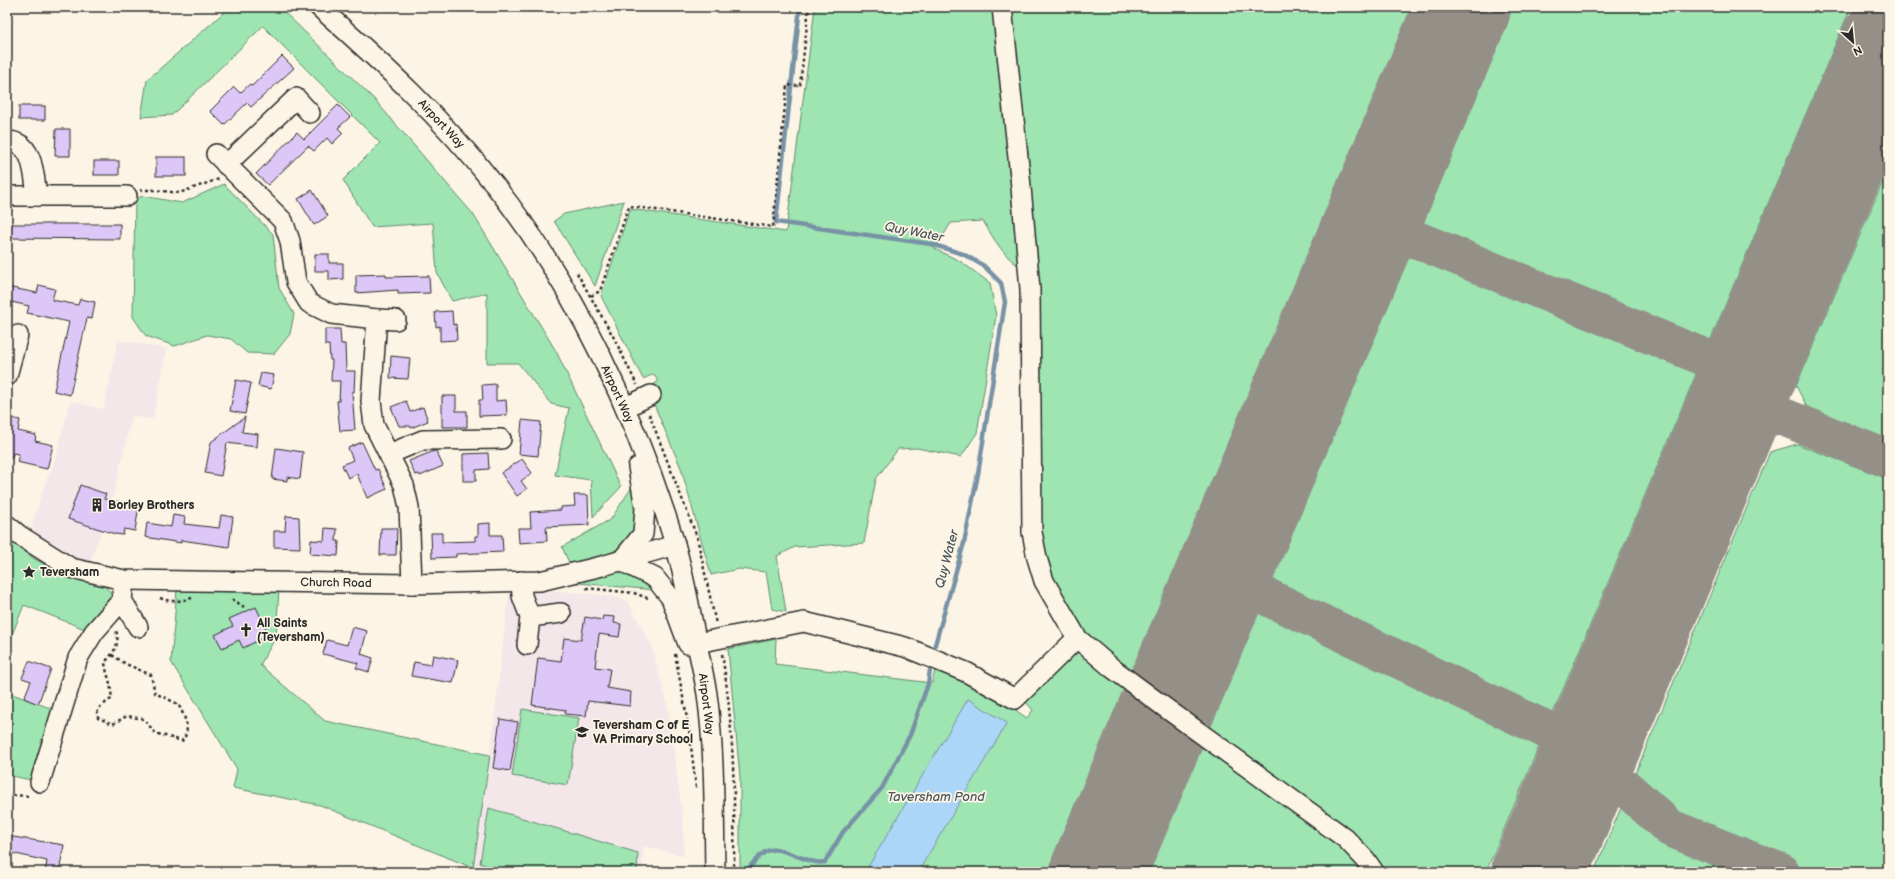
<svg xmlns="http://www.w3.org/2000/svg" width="1895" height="879" font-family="'Balsamiq Sans',sans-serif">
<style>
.built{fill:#f3e7ea}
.green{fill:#9ee5b2;stroke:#64886e}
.water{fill:#acd6f7;stroke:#7892a5}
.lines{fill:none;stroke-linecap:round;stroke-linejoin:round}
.stream{stroke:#7892a5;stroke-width:4.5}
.taxiway{stroke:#949088;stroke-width:38}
.runway{stroke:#949088;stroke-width:96}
.building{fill:#ddc7f7;stroke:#2b2b2b}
.minor-casing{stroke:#2b2b2b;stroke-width:22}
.path{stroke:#2b2b2b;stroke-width:2.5;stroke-dasharray:3 3;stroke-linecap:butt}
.minor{stroke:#fcf5e5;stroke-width:19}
.labels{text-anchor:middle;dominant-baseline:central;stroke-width:3.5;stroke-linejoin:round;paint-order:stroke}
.street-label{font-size:12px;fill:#2b2b2b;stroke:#fcf5e5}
.poi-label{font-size:12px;font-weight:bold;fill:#2b2b2b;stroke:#fcf5e5;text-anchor:start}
.water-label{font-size:13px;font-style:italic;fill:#4b565e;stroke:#fcf5e5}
</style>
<rect width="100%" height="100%" fill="#fcf5e5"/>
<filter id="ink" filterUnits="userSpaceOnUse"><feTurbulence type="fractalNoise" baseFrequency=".025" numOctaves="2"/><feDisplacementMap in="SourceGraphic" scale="8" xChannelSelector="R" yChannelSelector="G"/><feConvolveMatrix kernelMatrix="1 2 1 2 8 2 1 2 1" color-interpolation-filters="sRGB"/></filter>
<g filter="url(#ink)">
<g class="built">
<polygon points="118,340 167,349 153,419 132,416 114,493 90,563 61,551 31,528 47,478 53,467 70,401 104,409"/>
<polygon points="563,591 617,597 628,602 652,646 668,708 683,819 684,856 643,846 643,872 484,872 473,868 485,796 509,592"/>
</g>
<g class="green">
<polygon points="230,7 279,7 374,99 473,214 556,351 621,487 593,517 591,480 555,475 569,408 551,404 518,363 487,363 487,293 452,301 437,273 433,223 372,227 343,180 380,143 263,26 172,115 141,117 147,80"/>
<path d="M815 7H997L1025 270C1005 259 995 241 983 221L951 223 935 249 960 261 990 283 996 316 977 433 961 457 917 448 898 449 876 479 864 543 795 547 777 556 786 612 772 609 766 572 739 569 711 575 681 468 647 388 658 382 654 374 643 379 601 296 630 209 786 232Z"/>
<polygon points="1005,7 1851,7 1486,872 1379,872 1090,644 1040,555"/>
<polygon points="1888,169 1888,441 1808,409 1796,386"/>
<polygon points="224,184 273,234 279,288 294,314 290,334 274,354 247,353 231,339 207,335 175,346 146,336 133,317 135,199 143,196 182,203"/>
<polygon points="624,201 595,286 554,221 564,214"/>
<polygon points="1797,444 1888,479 1888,872 1594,872 1770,452"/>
<path d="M632 487C634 496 640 508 639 517 635 552 598 557 570 565L562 547 611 519Z"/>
<polygon points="7,537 33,558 68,577 106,587 111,593 112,602 90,631 24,605 7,647"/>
<polygon points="616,570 633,572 655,590 567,582"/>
<polygon points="177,588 279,589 276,637 260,665 325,721 490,755 473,868 320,805 233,788 237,769 171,662"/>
<polygon points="776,639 775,664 932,683 936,666 989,692 1027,718 1033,710 1023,699 1071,653 1083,652 1334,835 1368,872 740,872 740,777 728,649"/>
<polygon points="7,692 58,711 36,781 7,775"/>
<polygon points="522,709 579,718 568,785 512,776"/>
<polygon points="489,808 638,853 637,872 503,872 480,863"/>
</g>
<polygon class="water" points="968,699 1007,723 918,872 865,872"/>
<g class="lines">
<g class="stream">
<polyline points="800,7 776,222 931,244 963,254 984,266 1001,283 1005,302 978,474 964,543 934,648"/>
<path d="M745 872C751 866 757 857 765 852 780 842 807 866 825 862L843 832 882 788 910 735 928 684 930 670"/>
</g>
<g class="taxiway">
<polyline points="1373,222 1748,375"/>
<path d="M1760 346C1755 369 1754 380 1766 400"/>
<polyline points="1714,454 1725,433 1744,419 1765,414 1786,418 1888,459"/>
<polyline points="1223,576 1591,751"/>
<polyline points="1628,790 1670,828 1781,872"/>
</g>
<g class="runway">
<polyline points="1098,872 1463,7"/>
<polyline points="1539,872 1888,43"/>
</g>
</g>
<g class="building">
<polygon points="282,56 294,68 251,107 247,103 224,125 210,111 234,87 240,93 250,84 252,86"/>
<polygon points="338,105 350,117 338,128 343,133 332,144 327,138 314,151 308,146 268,185 256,174 297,132 304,139"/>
<rect x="19" y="106" width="26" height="14"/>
<polygon points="56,129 70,129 70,156 55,156"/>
<rect x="156" y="157" width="30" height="19"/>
<rect x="94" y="161" width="25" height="14"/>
<polygon points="312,190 328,216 314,225 298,199"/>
<polygon points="7,224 120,224 120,239 7,238"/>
<polygon points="315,254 329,254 329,263 343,263 343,279 329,280 329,271 315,271"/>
<polygon points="386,274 386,277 429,276 430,293 398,294 398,290 356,293 356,275"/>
<polygon points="39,285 55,289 52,300 78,305 80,299 95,302 92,319 87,318 70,395 54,391 69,322 27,313 29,306 7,301 7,287 37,293"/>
<polygon points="452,311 453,325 456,324 457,340 440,341 440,326 436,327 435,312"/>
<polygon points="325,329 340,329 341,344 345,344 346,371 355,371 354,392 352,392 355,430 340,431 337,401 339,401 340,381 331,381 332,360 330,360 329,345 325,345"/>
<polygon points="391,356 410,358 408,379 390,378"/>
<polygon points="261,373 274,375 271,389 258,386"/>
<polygon points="236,380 251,383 245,414 230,411"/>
<polygon points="496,384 496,401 506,400 507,415 479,416 479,400 483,400 482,385"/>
<polygon points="442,396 456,396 456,411 467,411 467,427 442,427"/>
<polygon points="406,401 410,412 423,407 428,421 411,428 410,426 399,426 391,407"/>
<polygon points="7,417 20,420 18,431 36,435 35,441 53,445 47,469 17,462 19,454 13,453 12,458 7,457"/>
<polygon points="245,417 242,432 258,434 257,447 227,443 221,476 205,473 211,442"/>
<polygon points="522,420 541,422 538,456 519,454"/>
<polygon points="362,442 375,470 378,469 387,489 367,498 357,474 348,478 342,465 353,460 348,448"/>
<polygon points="276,448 303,452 300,479 287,477 287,481 272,479"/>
<polygon points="434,451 436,451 443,466 420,476 419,474 415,475 409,461"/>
<polygon points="488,453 489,469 476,470 476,481 463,481 463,454"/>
<polygon points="522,459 532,473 521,481 527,489 517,496 501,473"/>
<polygon points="80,485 106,494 104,499 139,505 135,531 124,529 123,535 115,534 68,519"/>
<polygon points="574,495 588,495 589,525 546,527 547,541 519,543 518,528 531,528 530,512 561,510 561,507 575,506"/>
<polygon points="173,515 185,517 184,524 219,528 221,515 233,517 229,547 181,540 181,543 145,537 147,523 171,527"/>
<polygon points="286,516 299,517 300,548 274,547 274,531 285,531"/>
<polygon points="490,523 490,535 502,535 503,552 456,554 456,557 432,558 431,533 442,533 442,542 475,541 475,536 478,536 478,524"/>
<polygon points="325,528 337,529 336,541 339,541 338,556 310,554 311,540 324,541"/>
<polygon points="381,528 397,528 396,555 380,555"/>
<polygon points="256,607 269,635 243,648 239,640 222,648 215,635 233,626 229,619"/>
<polygon points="603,616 615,617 614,623 621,624 619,637 599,634 595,667 610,669 607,688 631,692 630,706 588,701 586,716 565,714 566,710 532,705 538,658 561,661 564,638 581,640 585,617 602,620"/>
<polygon points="352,627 367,631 361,654 373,658 369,672 356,668 358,663 323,654 327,640 347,645"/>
<polygon points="433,655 458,660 453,683 411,676 414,662 431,665"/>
<polygon points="29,661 51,669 38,704 24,698 31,681 22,678"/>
<polygon points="500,719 518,722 510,771 493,768"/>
<polygon points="7,836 64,845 59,872 45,872 47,861 7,852"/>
</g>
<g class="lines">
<g class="minor-casing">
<g id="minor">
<path d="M319 7C381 62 442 118 493 183 576 287 636 417 675 544 684 575 690 608 696 640 700 658 704 676 707 694 715 753 714 813 715 872"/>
<polyline points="1002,7 1020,176 1030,289 1032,532 1037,558 1044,581 1077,638 1112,668 1167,709 1345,838 1365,859 1374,872"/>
<path d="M7 141C34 141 34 176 37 196"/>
<polyline points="216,154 283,221 290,241 296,282 309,303 331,314 377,319 371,401 374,425 404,485 409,507 412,584"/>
<polyline points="226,165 296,98 310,113"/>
<polyline points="7,196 127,196"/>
<polyline points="377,319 396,320"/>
<polyline points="7,376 18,335"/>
<polyline points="626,407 651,395"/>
<polyline points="389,454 423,440 501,439"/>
<polyline points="7,525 19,535 71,568 124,580 412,584 540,581 602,566 675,545"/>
<polyline points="621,561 655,578 671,598 688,644"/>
<polyline points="621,561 643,534 645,508 638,467"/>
<polyline points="521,581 522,596 530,617 527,645"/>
<polyline points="122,600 138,627"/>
<polyline points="530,617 561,613"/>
<polyline points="697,643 804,622 905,647 966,672 1015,699 1077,638"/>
<polyline points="40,782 78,658 94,632 122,600 124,580"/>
</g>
</g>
<g class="path">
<polyline points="140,190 155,190 179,193 219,179"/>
<polyline points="577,273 614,338 637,385"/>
<polyline points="591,296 600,291 629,206 773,227 787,85 800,86 809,7"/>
<polyline points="649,414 697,537 716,624"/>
<polyline points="586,588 634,593 650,599"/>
<path d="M160 598C172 603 180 601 192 598"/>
<polyline points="232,599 244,607"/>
<polyline points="675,654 689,729 696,788"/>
<path d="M722 654C734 728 735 797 734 872"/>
<path d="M112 655 126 664 151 675 155 693 178 704C184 715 192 730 182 741L155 733 144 719 127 716 113 724 98 718 97 713 100 707 111 699C113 686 106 675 105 662 115 652 120 643 116 630"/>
<polyline points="7,795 31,796"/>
</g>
<use href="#minor" class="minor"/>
</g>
</g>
<defs>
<g id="building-bare" transform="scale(1.08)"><path d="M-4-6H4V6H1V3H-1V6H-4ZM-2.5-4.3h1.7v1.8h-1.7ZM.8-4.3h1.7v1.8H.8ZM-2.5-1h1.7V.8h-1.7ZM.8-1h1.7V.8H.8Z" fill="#2b2b2b" stroke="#fcf5e5" stroke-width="2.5" paint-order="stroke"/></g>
<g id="sight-bare" transform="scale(1.08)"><path d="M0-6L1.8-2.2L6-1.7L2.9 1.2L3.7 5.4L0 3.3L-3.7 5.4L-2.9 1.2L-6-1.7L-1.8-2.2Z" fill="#2b2b2b" stroke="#fcf5e5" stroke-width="2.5" paint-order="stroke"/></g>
<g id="church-bare" transform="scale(1.08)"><path d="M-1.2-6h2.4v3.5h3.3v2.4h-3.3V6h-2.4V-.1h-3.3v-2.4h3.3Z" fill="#2b2b2b" stroke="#fcf5e5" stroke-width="2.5" paint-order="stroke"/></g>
<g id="school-bare" transform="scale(1.08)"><path d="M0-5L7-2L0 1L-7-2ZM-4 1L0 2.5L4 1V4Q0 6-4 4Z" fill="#2b2b2b" stroke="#fcf5e5" stroke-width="2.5" paint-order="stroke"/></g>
</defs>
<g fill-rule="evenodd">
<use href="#building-bare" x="97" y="505"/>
<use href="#sight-bare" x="29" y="572"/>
<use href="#church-bare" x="246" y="630"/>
<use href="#school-bare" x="582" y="732"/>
</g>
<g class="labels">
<g class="street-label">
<text transform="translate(441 124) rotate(47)">Airport Way</text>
<text transform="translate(617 394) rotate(65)">Airport Way</text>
<text transform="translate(336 583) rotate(1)">Church Road</text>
<text transform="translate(706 704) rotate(83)">Airport Way</text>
</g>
<g class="poi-label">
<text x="108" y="505">Borley Brothers</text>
<text x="40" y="572">Teversham</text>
<text x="257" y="623">All Saints<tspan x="257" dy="14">(Teversham)</tspan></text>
<text x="593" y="725">Teversham C of E<tspan x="593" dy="14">VA Primary School</tspan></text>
</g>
<g class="water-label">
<text transform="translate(914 232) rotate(11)">Quy Water</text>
<text transform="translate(947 559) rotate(-75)">Quy Water</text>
<text x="936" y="797">Taversham Pond</text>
</g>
</g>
<rect width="1895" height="879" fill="none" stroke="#fcf5e5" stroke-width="24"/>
<rect x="12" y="12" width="1871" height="855" fill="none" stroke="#2b2b2b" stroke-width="1.5" filter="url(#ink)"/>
<g transform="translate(1853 42) rotate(153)" stroke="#fcf5e5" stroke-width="3" paint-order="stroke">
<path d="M0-3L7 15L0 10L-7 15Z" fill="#2b2b2b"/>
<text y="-6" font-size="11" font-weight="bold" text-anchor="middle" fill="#2b2b2b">N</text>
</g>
</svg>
